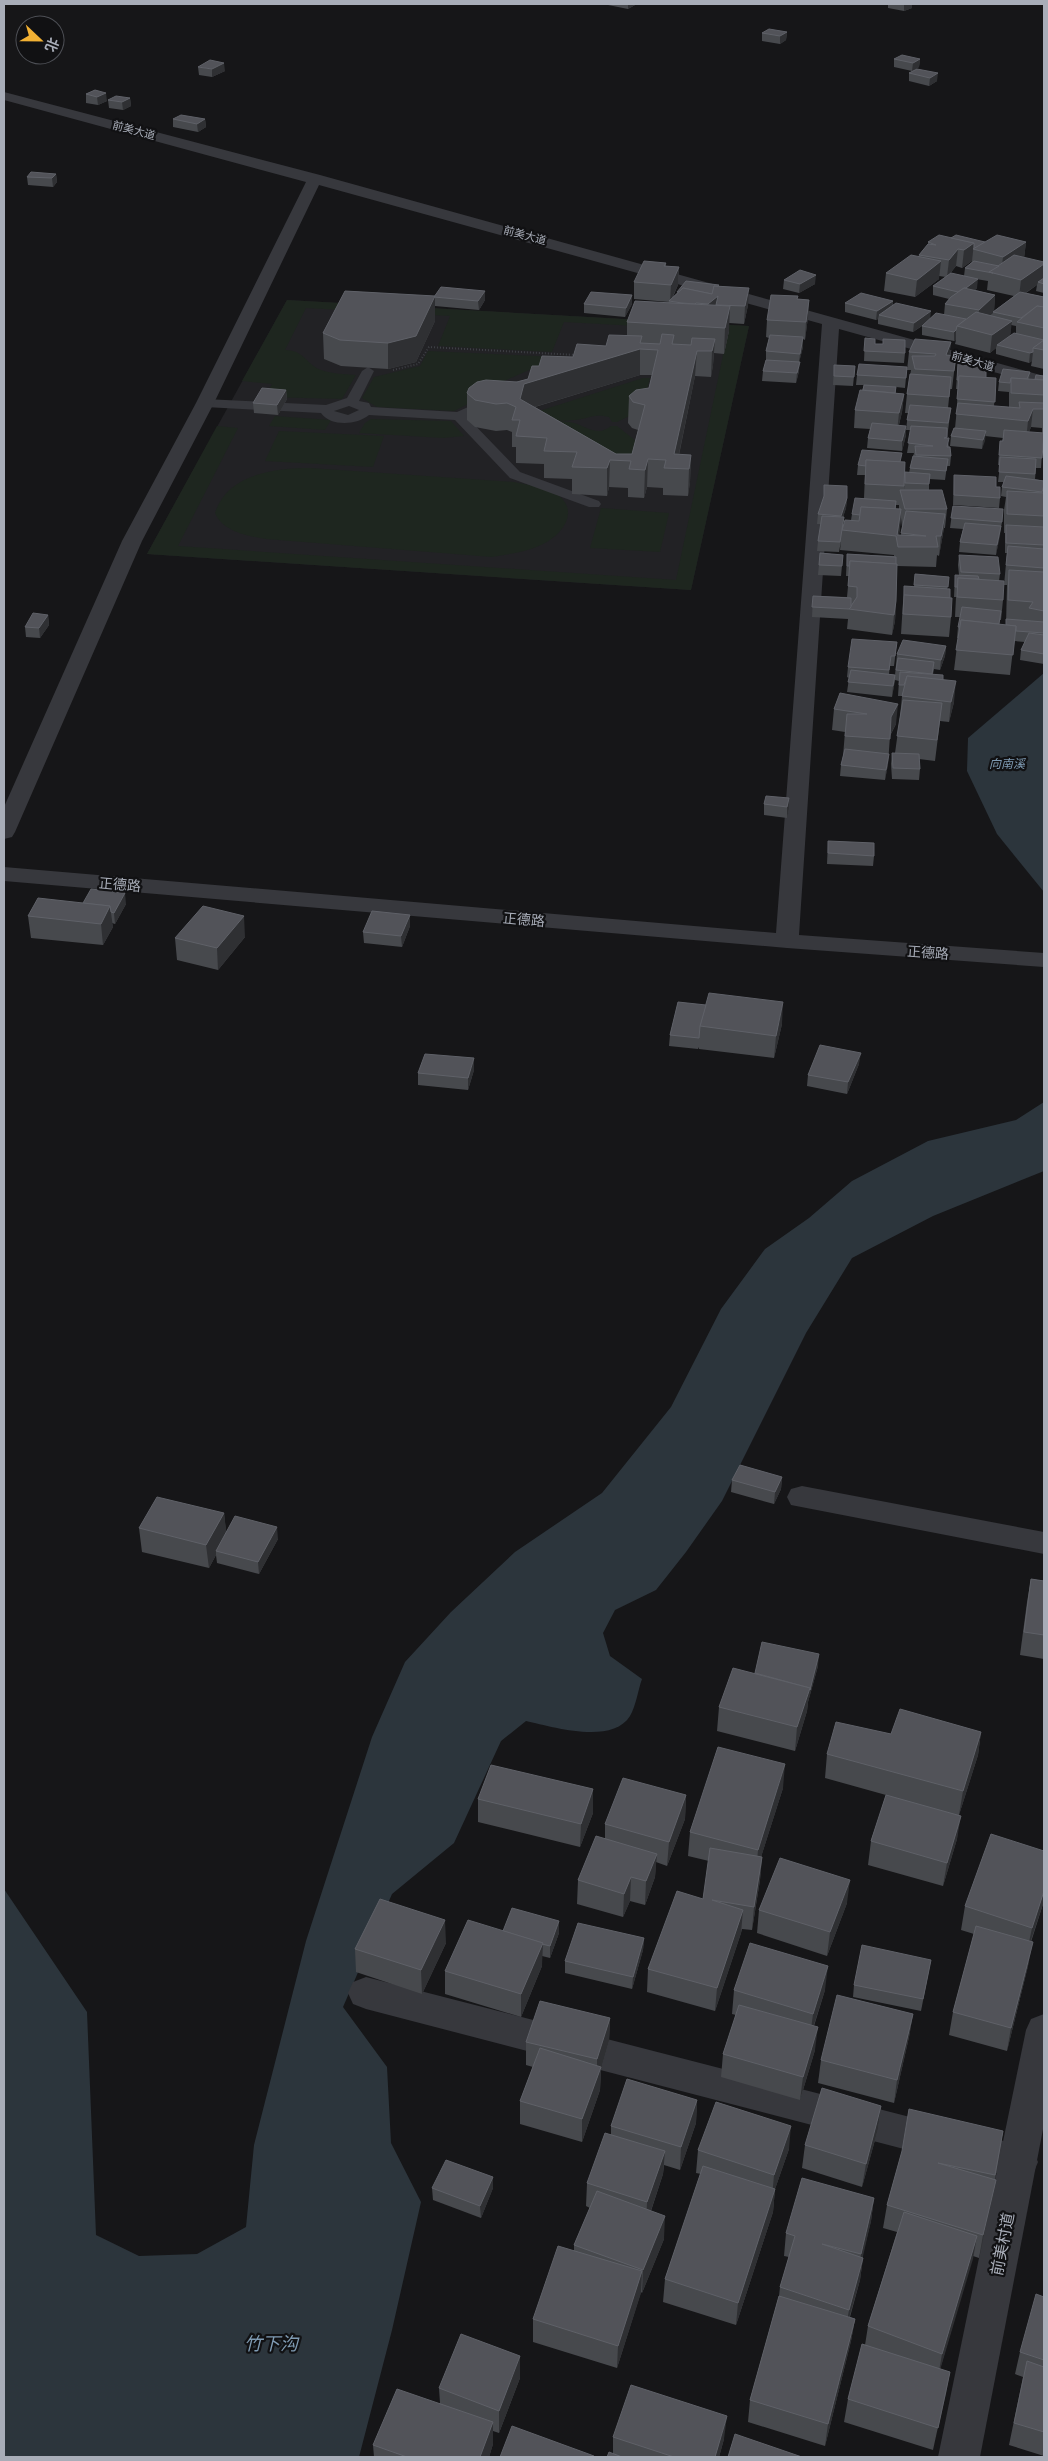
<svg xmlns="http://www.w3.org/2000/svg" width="1048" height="2461" font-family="Inter,'Noto Sans SC',sans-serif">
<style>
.built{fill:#222225}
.green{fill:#1e261f}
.water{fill:#2c353c}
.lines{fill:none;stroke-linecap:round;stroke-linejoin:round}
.path{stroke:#3d3f44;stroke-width:2;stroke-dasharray:1 2;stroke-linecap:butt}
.service{fill:#37383d;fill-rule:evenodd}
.minor{fill:#37383d;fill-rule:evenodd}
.tertiary{fill:#37383d;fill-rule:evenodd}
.wall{fill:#47494d;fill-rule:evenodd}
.shaded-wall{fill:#2f3033}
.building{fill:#525359;stroke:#5f6168;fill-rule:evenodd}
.labels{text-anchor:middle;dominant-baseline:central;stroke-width:4.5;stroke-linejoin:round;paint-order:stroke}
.far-street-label{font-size:11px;fill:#a8adb8;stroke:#111113}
.far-water-label{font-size:12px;font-style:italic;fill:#7f9bb3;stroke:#111113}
.street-label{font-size:14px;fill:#a8adb8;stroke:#111113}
.near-street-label{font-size:16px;fill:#a8adb8;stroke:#111113}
.near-water-label{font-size:18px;font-style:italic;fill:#7f9bb3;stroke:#111113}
</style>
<rect width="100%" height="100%" fill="#161618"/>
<polygon class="built" points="287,300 749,326 691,590 147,554"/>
<g class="green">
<path d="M287 300 749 326 691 590 147 554 217 426 238 428 178 546 676 580 728 331 564 322 552 352 438 346 450 316 306 308 285 350C306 351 304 363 321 370 332 374 344 374 356 375L342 399 264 397 272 384 242 381Z"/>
<polygon points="428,351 559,357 470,396 478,399 454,411 377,407 362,398 374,377 420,366"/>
<path d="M643 378H650L642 410 617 422H612L609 417C593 413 588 419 574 420 561 422 547 419 533 419L536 412Z"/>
<polygon points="275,416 331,420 325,430 269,426"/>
<polygon points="371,419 451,421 464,436 443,438 359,433 365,423"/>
<path d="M534 421C546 422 562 420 574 423 587 427 598 437 611 426H617L636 441 629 475Z"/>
<polygon points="279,431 384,436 373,467 265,461"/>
<path d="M310 468 514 482C527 485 543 486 555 493 582 510 562 536 541 545 526 552 509 554 492 557L266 539C248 536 223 532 215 513 227 474 275 468 310 468Z"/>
<polygon points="601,508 669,513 660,552 590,548"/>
</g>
<g class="water">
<polygon points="1044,673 1044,892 997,834 967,771 968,738"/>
<path d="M1044 1102V1171L933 1216 852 1258 806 1333 722 1501 686 1552 656 1590 615 1610 603 1633 610 1656 642 1679C638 1690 636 1706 630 1716 612 1745 553 1727 526 1721L501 1741 454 1843 392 1894 343 2007 387 2067 391 2143 421 2202 392 2330 359 2457H4V1889L87 2012 96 2235 139 2256 197 2254 246 2227 254 2145 306 1941 372 1737 405 1662 451 1612 515 1552 602 1493 671 1407 721 1309 765 1249 809 1218 852 1181 928 1141 1016 1120Z"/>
</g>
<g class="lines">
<polyline class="path" points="393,370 418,364 429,347 576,355"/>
<path class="service" d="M368 367 374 371 359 401 369 403 371 407 457 412 486 399H496L497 402 496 405 467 417 520 472 599 501 601 504 599 507H589L510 478 455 420 369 415C357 425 331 427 321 413L205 407 199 403 205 399 326 405 347 398 362 371ZM349 406 359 410 348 415 334 411Z"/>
<g class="minor">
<polygon points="4,92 320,175 1044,376 1044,386 839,329 799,935 1044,953 1044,967 787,948 4,881 4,867 776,933 822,324 319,185 214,403 142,541 15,832 12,837 4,839 4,807 122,541 196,403 306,182 4,100"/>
<polygon points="802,1486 1044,1532 1044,1554 791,1505 787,1497 791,1489"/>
<polygon points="366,1977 1019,2145 1033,2150 1038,2162 1033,2174 1019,2179 366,2009 353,2004 348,1993 353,1982"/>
</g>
<polygon class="tertiary" points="1044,2014 1044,2124 980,2457 938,2457 1026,2030 1031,2019"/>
</g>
<g class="wall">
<polygon points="608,4 635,4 635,5 628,9 608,5"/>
<polygon points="888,4 912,4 912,8 904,11 888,8"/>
<polygon points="787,32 786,40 780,44 762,41 762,33"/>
<polygon points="894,59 920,59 919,67 912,71 894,67"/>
<polygon points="198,67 225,71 212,77 199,75"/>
<polygon points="917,69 937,81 929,86 909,81 909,73"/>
<polygon points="95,90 107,101 98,105 86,103 86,94"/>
<polygon points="130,98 131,106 123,110 109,108 108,100"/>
<polygon points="173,119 205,119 206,127 198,132 173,127"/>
<polygon points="56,174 57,182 53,187 28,185 27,177"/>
<path d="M951 238 985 242H1026L1024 258 1044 278V293L1036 291 1037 285 1026 293 1044 297V369L1031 366 1032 361 1029 363 996 354V348L990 353 955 344 956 340 954 341 922 335V326L913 332 878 324V319L876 320 845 312V303L893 301V305L930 319 944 315 945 304 949 299 933 295V286L946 277 939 276V279L915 297 884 291 886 273 918 257 919 255 928 244V242ZM972 261V262L965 268 964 276 949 275 956 266 962 268ZM970 278 988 281 987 290 1014 296 994 311 995 295 975 290 977 288ZM1011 325 1016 326V333L1010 336Z"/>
<path d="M666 263V266L679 267 678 285 673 297 677 293V292L719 285V287L748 305 744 324 729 323V331L724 354 714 353 713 365 711 377 695 376 679 455H691L690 482 688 496 663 495V488L647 487 644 498 628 497V488L609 487 607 496 572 494V479L544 478V464L516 463V447H512V432L507 430 496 431 475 427 467 420V393L528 379 539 366 573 357 606 346 627 335V322L669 302 634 299V282ZM640 375H652L649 388 629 396 628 423 632 428 638 430 632 454H616L535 407Z"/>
<polygon points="784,280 815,284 799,293 783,289"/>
<polygon points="345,291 485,300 479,310 435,306 435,321 416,362 388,369 341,366 324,359 323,333"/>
<polygon points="632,295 632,304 625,317 584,313 584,304"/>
<polygon points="797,299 809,300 808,317 805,340 803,339 803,347 799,362 799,371 796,383 762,381 763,371 766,361 766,351 769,338 766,337 767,320"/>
<polygon points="865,338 875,344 905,353 904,363 864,361"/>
<path d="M951 342 949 355 956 356 952 389H950L948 408H951L947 438 951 456 950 466H947L945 480 929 479V490L947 509 945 528H944L939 556 937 555 936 567 897 566 896 601 895 621 892 635 847 629 848 619 812 617 813 596 847 597 849 576H846L847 554 894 556V555L840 550 841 541 839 552 817 551 818 541 821 524H817L818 514 824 498V485L847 498 846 508 843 517V525L851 520 852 514 864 498 865 475H857L858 465 905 462 904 490 905 472 909 473 910 468 914 453H907L911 430H906L908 413H905L907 394 911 370H907L909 352ZM896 505H899V509H896ZM901 518 902 527 901 535H899Z"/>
<path d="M958 363 986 378H996L994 406 1009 407V392L998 391 999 382 1030 372 1029 379H1035L1044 376V438H1043L1041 468H1036L1035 479 1044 481V664L1020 660 1021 650 1025 642 1014 641 1010 675 954 670 958 638H957L958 627 960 617H955L956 597H954L955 575H959L958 565 959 555 1000 574 999 581 1003 600 1001 620H999V624L1006 625 1007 585H1004L1007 553H1005V533H1004V510L1006 497 1001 496 1002 487 1004 482H998L1000 465H998L1000 441H1002L1003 438 985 436 982 449 950 446 951 436 955 428 956 418 958 389H956ZM1031 427 1042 428V433L1029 432Z"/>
<polygon points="834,365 855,366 853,386 833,385"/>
<polygon points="907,367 905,388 896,387 896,393 904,394 902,412 899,425 906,435 902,451 867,448 868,438 870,429 854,428 855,410 864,385 856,385 857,375"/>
<polygon points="286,390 287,399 278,415 254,413 253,403"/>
<polygon points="954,475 996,487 1000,498 999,508 953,505"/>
<polygon points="953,506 1002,522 996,555 959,552 960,542 963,529 950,528"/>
<polygon points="820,553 843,555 841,576 818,575"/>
<polygon points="915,574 949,577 947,589 950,598 951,617 949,637 901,634 904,586 914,587"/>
<polygon points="48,615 49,625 40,638 26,637 25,627"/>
<polygon points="897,642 894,666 890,666 889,674 895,675 897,654 946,646 945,656 940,670 934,669 933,674 943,680 954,702 949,722 940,721 935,761 919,759 920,769 919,780 892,779 891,764 892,753 895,753 900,717 902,696 898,696 899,681 895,680 892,697 847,692 849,678 847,677 848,667"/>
<polygon points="840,693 896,724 890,736 888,764 885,780 840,776 841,765 843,756 845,732 832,730 834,709"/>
<polygon points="789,798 789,809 787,818 764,815 764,804"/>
<polygon points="828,841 874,856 873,866 827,864"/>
<polygon points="83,903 126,904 115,924 112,923 113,927 103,945 31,938 28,916"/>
<polygon points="410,926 402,947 364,943 363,932"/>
<polygon points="245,937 218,970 177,960 175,938"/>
<polygon points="678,1002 782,1024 774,1058 699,1049 699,1047 698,1049 669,1046 670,1035"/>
<polygon points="859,1064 847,1094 807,1086 808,1075"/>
<polygon points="474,1070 468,1090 418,1085 418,1073"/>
<polygon points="782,1477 781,1489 774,1504 731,1492 732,1480"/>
<polygon points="224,1513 226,1532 278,1539 259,1574 217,1563 216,1555 209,1568 142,1552 139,1528"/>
<polygon points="1031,1579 1044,1581 1044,1659 1020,1655 1027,1602"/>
<polygon points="818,1666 808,1702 807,1711 795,1751 717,1731 719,1707 755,1673"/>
<polygon points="981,1732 978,1755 959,1815 957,1839 943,1886 868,1865 871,1841 886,1795 825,1778 827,1754 891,1734"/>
<polygon points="783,1788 761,1857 762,1857 760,1880 752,1930 742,1929 741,1933 715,2011 647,1992 648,1969 703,1899 709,1861 688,1856 690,1832"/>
<polygon points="593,1789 593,1813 580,1847 478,1822 478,1799"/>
<polygon points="686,1795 685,1819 667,1866 656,1862 655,1877 645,1905 630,1901 623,1917 577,1904 578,1880 605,1839 605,1824"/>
<polygon points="1044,1851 1044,1901 1031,1942 1028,1966 1007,2051 949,2035 953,2012 974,1934 961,1930 965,1906"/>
<polygon points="847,1903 827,1956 757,1933 759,1910"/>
<polygon points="503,1931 559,1933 550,1958 542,1956 542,1966 521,2017 445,1994 445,1971"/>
<polygon points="644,1938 643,1950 632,1989 565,1973 565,1961"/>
<polygon points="446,1943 422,1994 356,1972 355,1949"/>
<polygon points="931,1960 921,2011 853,1997 854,1985"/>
<polygon points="734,1990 825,1990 814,2026 815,2050 800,2100 721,2077 723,2054 736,2015 732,2014"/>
<polygon points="913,2014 909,2037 894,2103 818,2083 821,2060"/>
<polygon points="610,2018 609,2041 601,2069 600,2090 582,2142 520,2124 520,2101 533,2067 526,2065 526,2042"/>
<polygon points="697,2100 696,2123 680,2170 664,2165 663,2174 651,2211 664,2239 642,2293 641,2292 617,2368 533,2342 533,2319 574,2251 574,2245 590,2208 586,2206 587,2183 611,2135 611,2126"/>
<polygon points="881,2106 878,2129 862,2187 802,2168 805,2145"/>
<polygon points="1003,2131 995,2180 996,2180 979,2258 973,2256 940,2369 950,2372 933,2450 844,2422 848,2399 865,2345 868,2326 897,2232 883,2228 887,2205 902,2151"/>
<polygon points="789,2149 775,2189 773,2212 736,2325 663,2302 665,2279 701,2174 696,2173 698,2150"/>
<polygon points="432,2188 493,2188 481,2218 433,2200"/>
<polygon points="874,2198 871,2221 862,2257 863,2258 860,2280 850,2317 855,2319 851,2341 825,2446 748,2422 750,2400 779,2296 780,2287 789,2257 784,2256 786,2233"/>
<polygon points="1044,2297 1044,2456 1009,2445 1023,2377 1015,2374 1020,2352"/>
<polygon points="520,2378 499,2433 493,2431 493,2444 489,2457 374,2457 373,2445 440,2403 439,2388"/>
<polygon points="613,2437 724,2439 719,2457 607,2457 613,2454"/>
</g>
<g class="shaded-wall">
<polygon points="628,4 635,4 635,5 628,9"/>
<polygon points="904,4 912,4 912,8 904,11"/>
<polygon points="787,32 786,40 780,44 780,36"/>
<polygon points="920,59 919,67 912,71 913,63"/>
<polygon points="224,63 225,71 212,77 212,69"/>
<polygon points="938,73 937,81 929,86 930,78"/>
<polygon points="106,93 107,101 98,105 97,97"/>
<polygon points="130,98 131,106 123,110 122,102"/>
<polygon points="205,119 206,127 198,132 197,124"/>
<polygon points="56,174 57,182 53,187 52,178"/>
<polygon points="1026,242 1024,259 1001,274 1003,257"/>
<polygon points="974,243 972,261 962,268 964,250"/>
<polygon points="958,249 956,266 947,277 949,260"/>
<polygon points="941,261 939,279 915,297 917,280"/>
<polygon points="1044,264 1044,280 1038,282 1037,285 1019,297 1021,280"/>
<polygon points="679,267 678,285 670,302 671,285"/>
<polygon points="816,275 815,284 799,293 800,284"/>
<polygon points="978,279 977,288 960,301 961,292"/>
<polygon points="719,285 717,305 708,305"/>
<polygon points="749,288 748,305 744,324 745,306"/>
<polygon points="485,291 485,300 479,310 478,301"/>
<polygon points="632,295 632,304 625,317 626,308"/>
<polygon points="995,295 994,312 993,312 993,313 977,327 979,310"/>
<polygon points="435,296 435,321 416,362 388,369 388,343"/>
<polygon points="809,300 808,317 805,340 806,322"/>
<polygon points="893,301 892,310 879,315 878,319 876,320 877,311"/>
<polygon points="730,306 729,331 724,354 725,328"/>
<polygon points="931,311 930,320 913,332 914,323"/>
<polygon points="1012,321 1010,338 997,345 996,348 990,353 992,335"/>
<polygon points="956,330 956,340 954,341 954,332"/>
<polygon points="803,337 803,347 799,363 800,354"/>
<polygon points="715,339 713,365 711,377 712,351"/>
<polygon points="951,342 949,360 946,355"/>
<polygon points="640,349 640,375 524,410 520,399 524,384"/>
<polygon points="697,351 695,376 676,468 674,454"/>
<polygon points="1033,352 1032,361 1029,363 1030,353"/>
<polygon points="800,362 799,371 796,383 797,373"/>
<polygon points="286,390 287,399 278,415 277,405"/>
<polygon points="904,394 902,412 897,432 899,413"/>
<polygon points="1033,409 1031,427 1026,440 1028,421"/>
<polygon points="906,426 906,435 902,451 902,441"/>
<polygon points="986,431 985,441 982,449 983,440"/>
<polygon points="691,455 690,482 688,496 689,469"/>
<polygon points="648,459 647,487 644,498 645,470"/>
<polygon points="610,460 609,487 607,496 607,468"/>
<polygon points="847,498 846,508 840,526 841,516"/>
<polygon points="901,509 900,528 897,543 897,540"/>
<polygon points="945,514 943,534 939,556 941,536"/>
<polygon points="1001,526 1000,536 996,555 997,545"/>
<polygon points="896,601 895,621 892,635 894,615"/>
<polygon points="48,615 49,625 40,638 39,628"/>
<polygon points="946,646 945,656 940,670 941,660"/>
<polygon points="895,675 894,685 892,697 893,686"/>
<polygon points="956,681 954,702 949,722 951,702"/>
<polygon points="898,704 896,724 889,737 891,717"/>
<polygon points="889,754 888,764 885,780 886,770"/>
<polygon points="789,798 789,809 787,818 787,807"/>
<polygon points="125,893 126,904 115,924 114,913"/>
<polygon points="110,906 113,927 103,945 101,924"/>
<polygon points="410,915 410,926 402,947 401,936"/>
<polygon points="244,916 245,937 218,970 217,948"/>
<polygon points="783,1002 782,1024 774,1058 776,1036"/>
<polygon points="861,1053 859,1064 847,1094 848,1082"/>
<polygon points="474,1058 474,1070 468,1090 468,1078"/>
<polygon points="782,1477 781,1489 774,1504 775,1492"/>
<polygon points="224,1513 227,1537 216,1551 216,1555 209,1568 206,1545"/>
<polygon points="277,1527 278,1539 259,1574 258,1562"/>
<polygon points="819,1654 818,1666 808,1702 807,1711 795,1751 797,1727"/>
<polygon points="981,1732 978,1755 959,1815 963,1791"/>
<polygon points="785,1764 783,1788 756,1873 758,1850"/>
<polygon points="593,1789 593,1813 580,1847 581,1824"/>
<polygon points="686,1795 685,1819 667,1866 669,1842"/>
<polygon points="961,1816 957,1839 943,1886 947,1863"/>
<polygon points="657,1854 655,1877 645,1905 646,1881"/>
<polygon points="762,1857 760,1880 752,1930 754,1907"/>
<polygon points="631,1877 630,1901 623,1917 624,1894"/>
<polygon points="850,1880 847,1903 827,1956 830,1932"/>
<polygon points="1044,1891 1044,1901 1027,1952 1032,1928"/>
<polygon points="743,1910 741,1933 715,2011 717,1988"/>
<polygon points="445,1920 446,1943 422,1994 421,1970"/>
<polygon points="559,1921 559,1933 550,1958 550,1946"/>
<polygon points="644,1938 643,1950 632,1989 633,1977"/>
<polygon points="1033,1942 1028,1966 1007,2051 1011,2028"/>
<polygon points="543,1943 542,1966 521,2017 521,1994"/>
<polygon points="828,1966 825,1990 810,2037 813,2014"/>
<polygon points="913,2014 909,2037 894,2103 897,2080"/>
<polygon points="610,2018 609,2041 601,2069 600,2090 582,2142 582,2119 597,2078 597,2059"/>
<polygon points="818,2027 815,2050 800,2100 803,2077"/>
<polygon points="697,2100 696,2123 680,2170 681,2147"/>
<polygon points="881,2106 878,2129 862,2187 866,2164"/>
<polygon points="791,2126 789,2149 775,2189 773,2212 736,2325 738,2303 772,2198 774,2175"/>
<polygon points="665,2151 663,2174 646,2225 647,2202"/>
<polygon points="493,2177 493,2188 481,2218 480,2206"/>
<polygon points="996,2180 991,2203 979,2258 983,2235"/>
<polygon points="874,2198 871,2221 859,2274 863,2258 860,2280 845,2332 849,2310 858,2276 861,2254"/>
<polygon points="665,2216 664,2239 642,2293 643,2270"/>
<polygon points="977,2236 973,2259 938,2377 942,2354"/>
<polygon points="642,2271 641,2293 617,2368 618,2346"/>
<polygon points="855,2319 851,2341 825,2446 828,2424"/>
<polygon points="520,2356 520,2378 499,2433 499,2411"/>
<polygon points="950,2372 946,2394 933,2450 938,2428"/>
<polygon points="727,2416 724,2439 719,2457 715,2457"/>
<polygon points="493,2422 493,2444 489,2457 480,2457"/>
</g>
<g class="building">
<polygon points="769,29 787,32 780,36 762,33"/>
<polygon points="902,55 920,59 913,63 894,59"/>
<polygon points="210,60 224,63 212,69 198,67"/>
<polygon points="917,69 938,73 930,78 909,73"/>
<polygon points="95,90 106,93 97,97 86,94"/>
<polygon points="116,96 130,98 122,102 108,100"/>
<polygon points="181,115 205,119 197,124 173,119"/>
<polygon points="31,172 56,174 52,178 27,177"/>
<polygon points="939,235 974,243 964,250 958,249 949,260 919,255 928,244 936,245 928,242"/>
<polygon points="956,235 985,242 974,249 974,243 951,238"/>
<polygon points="997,235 1026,242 1003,257 973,249"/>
<polygon points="911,255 941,261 917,280 886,273"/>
<polygon points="1014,255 1044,262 1044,264 1021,280 989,272"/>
<polygon points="644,261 666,263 664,266 679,267 671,285 634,282"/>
<polygon points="974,261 999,266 989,272 993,273 965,268"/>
<polygon points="800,270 816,275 800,284 784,280"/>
<polygon points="951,273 978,279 966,288 964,288 958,292 933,286"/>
<polygon points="1044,278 1044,284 1038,282"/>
<polygon points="686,281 719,285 717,287 714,286 713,292 712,294 683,288 679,292 677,292"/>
<polygon points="714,286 749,288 745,306 716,305 718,296 708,304 696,303 695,304 682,303 669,301 683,288 712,294"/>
<polygon points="441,287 485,291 478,301 434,297"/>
<polygon points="964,288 995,295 979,310 945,304 951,297"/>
<polygon points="345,291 435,296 416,336 388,343 340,340 323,333"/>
<polygon points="591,292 632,295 626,308 584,304"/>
<polygon points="1020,292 1044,297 1044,307 1037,306 1021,318 993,312"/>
<polygon points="861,293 893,301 877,311 845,303"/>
<polygon points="771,295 798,296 797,299 809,300 806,322 767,320"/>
<polygon points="635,301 730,306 725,328 627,322"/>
<polygon points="896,303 931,311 914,323 879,315"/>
<polygon points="1037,306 1044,307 1044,328 1017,322"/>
<polygon points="976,312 1012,321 992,335 957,326"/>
<polygon points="936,313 966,319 957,326 956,330 954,332 922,326"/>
<polygon points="1014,333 1044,340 1033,348 1033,352 1030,353 997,345"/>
<path d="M662 334 674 335 672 344 691 345 692 338 715 339 712 351H697L674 454 691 455 689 469 664 468 666 460 648 459 645 470 629 469 631 461 610 460 607 468 572 467 577 452 544 451 547 438 516 436 520 420H512L516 407 507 403 496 404 475 400 467 393 469 388 477 382 486 380 517 382 528 379 532 366H539L542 356 573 357 577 344 606 346 609 335 642 336 640 343 660 344ZM640 349 658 350 649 388 636 390 629 396 633 402 645 405 632 454H616L520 399 524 384Z"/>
<polygon points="770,335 803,337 800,354 766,351"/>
<polygon points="865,338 875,339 875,344 883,344 883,339 905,340 905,353 864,351"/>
<polygon points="915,339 951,342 946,355 956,356 954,371 915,369 912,356 935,356 936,354 909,352"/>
<polygon points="1044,340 1044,350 1033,348"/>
<polygon points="766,360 800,362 797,373 763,371"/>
<polygon points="958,363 986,365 986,378 959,376 959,380 957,380"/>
<polygon points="859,364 907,367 906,378 857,375"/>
<polygon points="834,365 855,366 854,377 834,376"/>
<polygon points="1003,369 1030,372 1027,379 1011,378 1010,383 999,382"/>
<polygon points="910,374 951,377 949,397 907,394"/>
<polygon points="1036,375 1044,376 1044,380 1035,379"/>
<polygon points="959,376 996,378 995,402 957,399"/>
<polygon points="1011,378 1044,380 1044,395 1011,393"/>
<polygon points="864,385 896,387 895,393 863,390"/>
<polygon points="262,388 286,390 277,405 253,403"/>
<polygon points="860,390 904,394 899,413 855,410"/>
<polygon points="1019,402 1044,403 1044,420 1044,409 1033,409 1028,421 956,414 958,403 1020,408"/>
<polygon points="910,405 951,408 948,423 907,420"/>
<polygon points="872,423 906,426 902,441 868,438"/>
<polygon points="911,426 947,428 947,437 944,438 949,438 947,447 950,447 951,456 916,455 915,446 933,446 908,443"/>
<polygon points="954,428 986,431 983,440 951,436"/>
<polygon points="1004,430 1044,433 1042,458 999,455 1000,441 1003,441"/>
<polygon points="862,450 902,453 900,462 866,460 866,466 858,465"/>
<polygon points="913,456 948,459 946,471 910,468"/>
<polygon points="1000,457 1036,459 1035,474 999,472"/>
<polygon points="866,460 905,462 904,486 865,484"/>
<polygon points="905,472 930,474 929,484 905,483"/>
<polygon points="954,475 996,477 996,487 1000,487 1000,498 954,495"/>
<polygon points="1006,476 1044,481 1044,485 1042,492 1002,487"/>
<polygon points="824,485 847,486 847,498 841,516 818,514 824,496"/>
<polygon points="900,490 942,490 947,509 905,509"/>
<polygon points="1007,491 1044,493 1044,516 1007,514"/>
<polygon points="855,498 896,501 895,509 861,507 860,515 852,514"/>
<polygon points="953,506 1003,509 1002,522 951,518"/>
<polygon points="861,507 901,509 897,535 926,536 901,533 906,511 945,514 941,536 936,536 938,547 898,547 896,536 842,530 845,520 859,521"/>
<polygon points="822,516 844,517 840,542 818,541"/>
<polygon points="965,523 1001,526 997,545 960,542"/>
<polygon points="1006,525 1044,527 1044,545 1006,543"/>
<polygon points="1008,546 1044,549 1044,568 1006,565"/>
<polygon points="820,553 843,555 842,566 819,565"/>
<polygon points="847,554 896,557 896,564 850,561 849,566 847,566"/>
<polygon points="959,555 998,557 1000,574 961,572"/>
<polygon points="850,561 897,564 896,601 894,615 849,609 857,597 857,587 848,586"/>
<polygon points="1009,570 1044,572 1044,611 1029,608 1033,602 1008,600"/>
<polygon points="915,574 949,577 948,587 914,585"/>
<polygon points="955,575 978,576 979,579 958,578 957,587 955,587"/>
<polygon points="958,578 1004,581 1003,600 957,597"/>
<polygon points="904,586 950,589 950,598 904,595"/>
<polygon points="904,595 952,598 951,617 903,614"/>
<polygon points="813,596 851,598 851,607 849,609 812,607"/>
<polygon points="962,607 1001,611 999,624 961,620 960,627 958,627"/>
<polygon points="33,613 48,615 39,628 25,627"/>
<polygon points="1006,619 1044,622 1044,633 1016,631 1016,626 1006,625"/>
<polygon points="961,620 1016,626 1013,655 956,650"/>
<polygon points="1029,633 1044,635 1044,654 1021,650"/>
<polygon points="852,639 897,642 895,656 891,656 889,670 848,667"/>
<polygon points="903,640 946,646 941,660 897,654"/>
<polygon points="898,658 934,662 932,674 896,670"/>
<polygon points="851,670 895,675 893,686 848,682"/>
<polygon points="900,672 943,675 943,680 907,676 904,685 899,685"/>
<polygon points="907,676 956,681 951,702 902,696"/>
<polygon points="840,693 898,704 891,717 890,739 845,736 847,714 867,714 834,709"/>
<polygon points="903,700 942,703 937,740 897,736"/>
<polygon points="845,749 889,754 886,770 841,765"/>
<polygon points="892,753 919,754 920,769 893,768"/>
<polygon points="766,796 789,798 787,807 764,804"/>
<polygon points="828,841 874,843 874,856 828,853"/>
<polygon points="91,889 125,893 114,913 111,912 110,906 83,903"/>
<polygon points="38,898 110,906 101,924 28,916"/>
<polygon points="203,906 244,916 217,948 175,938"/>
<polygon points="372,911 410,915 401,936 363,932"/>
<polygon points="709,993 783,1002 776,1036 700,1026"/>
<polygon points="678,1002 706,1005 700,1026 699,1038 670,1035"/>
<polygon points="820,1045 861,1053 848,1082 808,1075"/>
<polygon points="425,1054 474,1058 468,1078 418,1073"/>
<polygon points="740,1465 782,1477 775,1492 732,1480"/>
<polygon points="157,1497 224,1513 206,1545 139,1528"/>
<polygon points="235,1516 277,1527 258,1562 216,1551"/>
<polygon points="1031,1579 1044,1581 1044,1635 1024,1632"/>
<polygon points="762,1642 819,1654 810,1690 810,1688 755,1673"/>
<polygon points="733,1668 810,1688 797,1727 719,1707"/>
<polygon points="900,1709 981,1732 963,1791 827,1754 836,1722 891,1734"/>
<polygon points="718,1747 785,1764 758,1850 690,1832"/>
<polygon points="491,1765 593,1789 581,1824 478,1799"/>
<polygon points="623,1778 686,1795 669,1842 605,1824"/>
<polygon points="886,1795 961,1816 947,1863 871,1841"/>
<polygon points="991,1834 1044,1851 1044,1891 1032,1928 965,1906"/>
<polygon points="596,1836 657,1854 646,1881 631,1877 624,1894 578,1880"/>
<polygon points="710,1848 762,1857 754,1907 712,1900 743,1910 717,1988 648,1969 677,1891 703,1899"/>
<polygon points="780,1858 850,1880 830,1932 759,1910"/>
<polygon points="380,1899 445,1920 421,1970 355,1949"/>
<polygon points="512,1908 559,1921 550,1946 542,1944 543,1943 503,1931"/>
<polygon points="468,1920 543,1943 521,1994 445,1971"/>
<polygon points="578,1923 644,1938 633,1977 565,1961"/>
<polygon points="976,1926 1033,1942 1011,2028 953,2012"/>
<polygon points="750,1943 828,1966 813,2014 734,1990"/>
<polygon points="862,1945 931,1960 923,1999 854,1985"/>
<polygon points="837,1995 913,2014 897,2080 821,2060"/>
<polygon points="540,2001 610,2018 597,2059 526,2042"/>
<polygon points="739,2005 818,2027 803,2077 723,2054"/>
<polygon points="540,2048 601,2067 582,2119 520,2101"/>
<polygon points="627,2079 697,2100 681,2147 611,2126"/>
<polygon points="822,2088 881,2106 866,2164 805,2145"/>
<polygon points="716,2102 791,2126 774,2175 698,2150"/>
<polygon points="909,2109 1003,2131 995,2175 938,2163 996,2180 983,2235 887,2205 902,2151"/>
<polygon points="605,2133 665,2151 647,2202 587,2183"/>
<polygon points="446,2160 493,2177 480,2206 432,2188"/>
<polygon points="703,2166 775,2189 738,2303 665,2279"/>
<polygon points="802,2178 874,2198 861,2254 822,2244 863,2258 849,2310 780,2287 795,2236 786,2233"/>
<polygon points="597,2191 665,2216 643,2270 574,2245"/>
<polygon points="904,2212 977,2236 942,2354 868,2326"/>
<polygon points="558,2246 642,2271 618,2346 533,2319"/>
<polygon points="1036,2294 1044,2297 1044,2360 1020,2352"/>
<polygon points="779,2296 855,2319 828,2424 750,2400"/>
<polygon points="461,2334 520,2356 499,2411 439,2388"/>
<polygon points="862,2344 950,2372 938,2428 848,2399"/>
<polygon points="1027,2361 1044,2367 1044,2432 1014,2423"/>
<polygon points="631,2385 727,2416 715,2457 674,2457 613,2437"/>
<polygon points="397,2389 493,2422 480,2457 407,2457 373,2445"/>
<polygon points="512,2426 594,2456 593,2457 500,2457"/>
<polygon points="735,2434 802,2457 728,2457"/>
<polygon points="609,2452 622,2457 607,2457"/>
</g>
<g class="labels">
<g class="far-street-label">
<text transform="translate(134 130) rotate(15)">前美大道</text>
<text transform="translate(525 235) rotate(15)">前美大道</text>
<text transform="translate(973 361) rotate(16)">前美大道</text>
</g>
<g class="far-water-label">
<text x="1007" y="763">向南溪</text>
</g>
<g class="street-label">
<text transform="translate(120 884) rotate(5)">正德路</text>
<text transform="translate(524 919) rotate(5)">正德路</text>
<text transform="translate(928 952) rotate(4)">正德路</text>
</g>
<g class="near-street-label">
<text transform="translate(1002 2244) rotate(-79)">前美村道</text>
</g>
<g class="near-water-label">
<text x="271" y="2343">竹下沟</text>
</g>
</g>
<rect width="1048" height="2461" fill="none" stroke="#a8adb8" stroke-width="10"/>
<g transform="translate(40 40) rotate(112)"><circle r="24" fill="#111113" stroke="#4d4f55"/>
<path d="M0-4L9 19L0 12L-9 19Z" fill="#f2b134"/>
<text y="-8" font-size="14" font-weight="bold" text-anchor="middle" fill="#a8adb8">北</text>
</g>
</svg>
